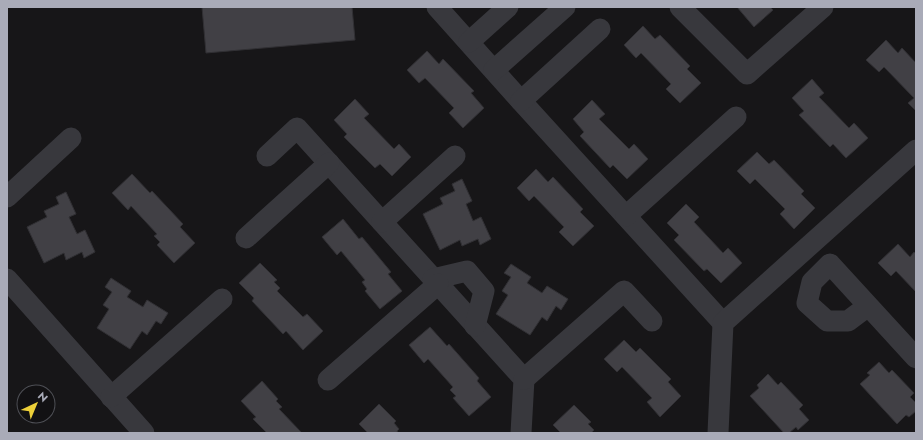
<svg xmlns="http://www.w3.org/2000/svg" width="923" height="440" font-family="Jost,sans-serif">
<style>
.building{fill:#414045;stroke:#313034}
.lines{fill:none;stroke-linecap:round;stroke-linejoin:round}
.minor{stroke:#38383d;stroke-width:21}
</style>
<rect width="100%" height="100%" fill="#171618"/>
<g class="building">
<polygon points="202,7 352,7 355,40 206,53"/>
<polygon points="737,7 770,7 773,10 754,27"/>
<polygon points="643,26 655,39 660,35 690,66 687,69 701,83 680,103 666,89 671,84 641,53 636,58 624,45"/>
<polygon points="886,40 898,53 902,48 916,63 916,111 908,103 914,98 884,67 879,72 866,60"/>
<polygon points="427,51 439,64 443,59 474,91 471,93 484,108 463,128 449,113 454,108 425,78 419,83 407,70"/>
<polygon points="812,79 824,93 819,97 849,128 854,123 868,138 846,158 833,144 830,147 799,115 804,111 792,98"/>
<polygon points="355,99 369,114 364,118 394,149 399,144 411,157 392,176 380,164 375,168 344,137 347,134 334,120"/>
<polygon points="592,100 605,114 599,119 629,149 634,144 648,159 627,179 613,165 610,168 580,136 584,132 573,119"/>
<polygon points="757,152 769,164 774,160 804,191 801,194 815,208 794,229 780,214 785,209 755,179 750,184 737,171"/>
<polygon points="536,169 548,182 553,177 583,209 580,212 594,226 573,246 559,232 564,227 534,196 529,201 517,188"/>
<polygon points="132,174 150,193 152,191 183,224 180,227 195,243 174,263 157,245 160,242 154,236 157,234 131,206 128,210 112,193"/>
<polygon points="462,179 472,201 466,204 473,221 481,217 491,239 480,245 478,239 462,246 460,240 440,250 423,214 443,204 440,198 455,191 452,184"/>
<polygon points="66,192 76,214 69,217 77,234 85,230 95,252 84,258 82,252 66,260 64,253 44,263 27,227 47,217 44,211 59,204 56,197"/>
<polygon points="686,204 699,217 694,222 723,253 728,248 742,263 721,283 707,269 704,271 674,240 679,235 667,223"/>
<polygon points="343,219 359,239 362,237 391,272 388,274 402,291 380,309 365,291 367,289 362,282 365,280 341,251 337,255 322,237"/>
<polygon points="898,244 910,257 914,252 916,254 916,292 896,271 891,276 878,263"/>
<polygon points="260,263 277,280 274,282 280,288 277,291 303,317 307,314 323,331 303,350 286,331 283,334 252,301 254,298 239,283"/>
<polygon points="511,264 531,277 527,283 542,293 547,286 568,299 561,310 556,306 547,321 542,317 530,335 496,314 508,295 502,291 511,277 504,273"/>
<polygon points="111,278 131,291 127,297 143,307 147,300 168,313 161,324 156,321 147,335 142,331 130,349 97,328 109,309 103,305 112,292 105,287"/>
<polygon points="430,327 447,346 449,344 479,378 477,381 491,397 469,416 453,398 456,396 450,390 453,387 428,359 424,363 409,345"/>
<polygon points="624,340 636,352 640,348 671,379 668,382 681,396 660,417 647,402 652,398 622,367 617,372 604,359"/>
<polygon points="879,362 889,373 892,370 914,393 910,397 916,403 916,411 909,417 906,415 897,424 860,384 870,375 867,373"/>
<polygon points="768,374 778,385 781,382 803,405 799,409 809,420 798,430 796,427 789,433 784,433 750,396 759,388 757,385"/>
<polygon points="262,381 278,399 276,401 282,407 279,409 302,433 267,433 253,419 256,417 241,401"/>
<polygon points="379,404 396,421 394,423 399,429 397,431 398,433 368,433 359,424"/>
<polygon points="574,405 591,422 588,424 594,430 591,433 561,433 553,425"/>
</g>
<g class="lines">
<g class="minor">
<polyline points="437,7 521,101 723,323"/>
<polyline points="680,7 747,74 823,7"/>
<polyline points="469,42 508,7"/>
<polyline points="494,70 565,7"/>
<polyline points="521,101 600,29"/>
<polyline points="267,156 297,128 524,379 521,433"/>
<polyline points="7,197 71,138"/>
<polyline points="626,216 736,117"/>
<polyline points="382,222 455,156"/>
<polyline points="246,238 329,163"/>
<polyline points="7,279 144,433"/>
<polyline points="433,279 467,271 484,291 475,326"/>
<polyline points="868,306 848,321 827,321 807,303 812,282 830,264 916,358"/>
<polyline points="524,379 624,291 652,321"/>
<polyline points="328,380 438,284"/>
<polyline points="111,397 222,299"/>
<polyline points="718,433 723,323 916,150"/>
</g>
</g>
<rect width="923" height="440" fill="none" stroke="#a9abb8" stroke-width="16"/>
<g transform="translate(36 404) rotate(44)"><circle r="19" fill="#121113" stroke="#4e4f55"/>
<path d="M0-3L7 15L0 10L-7 15Z" fill="#edd039"/>
<text y="-6" font-size="11" font-weight="bold" text-anchor="middle" fill="#a9abb8">N</text>
</g>
</svg>
